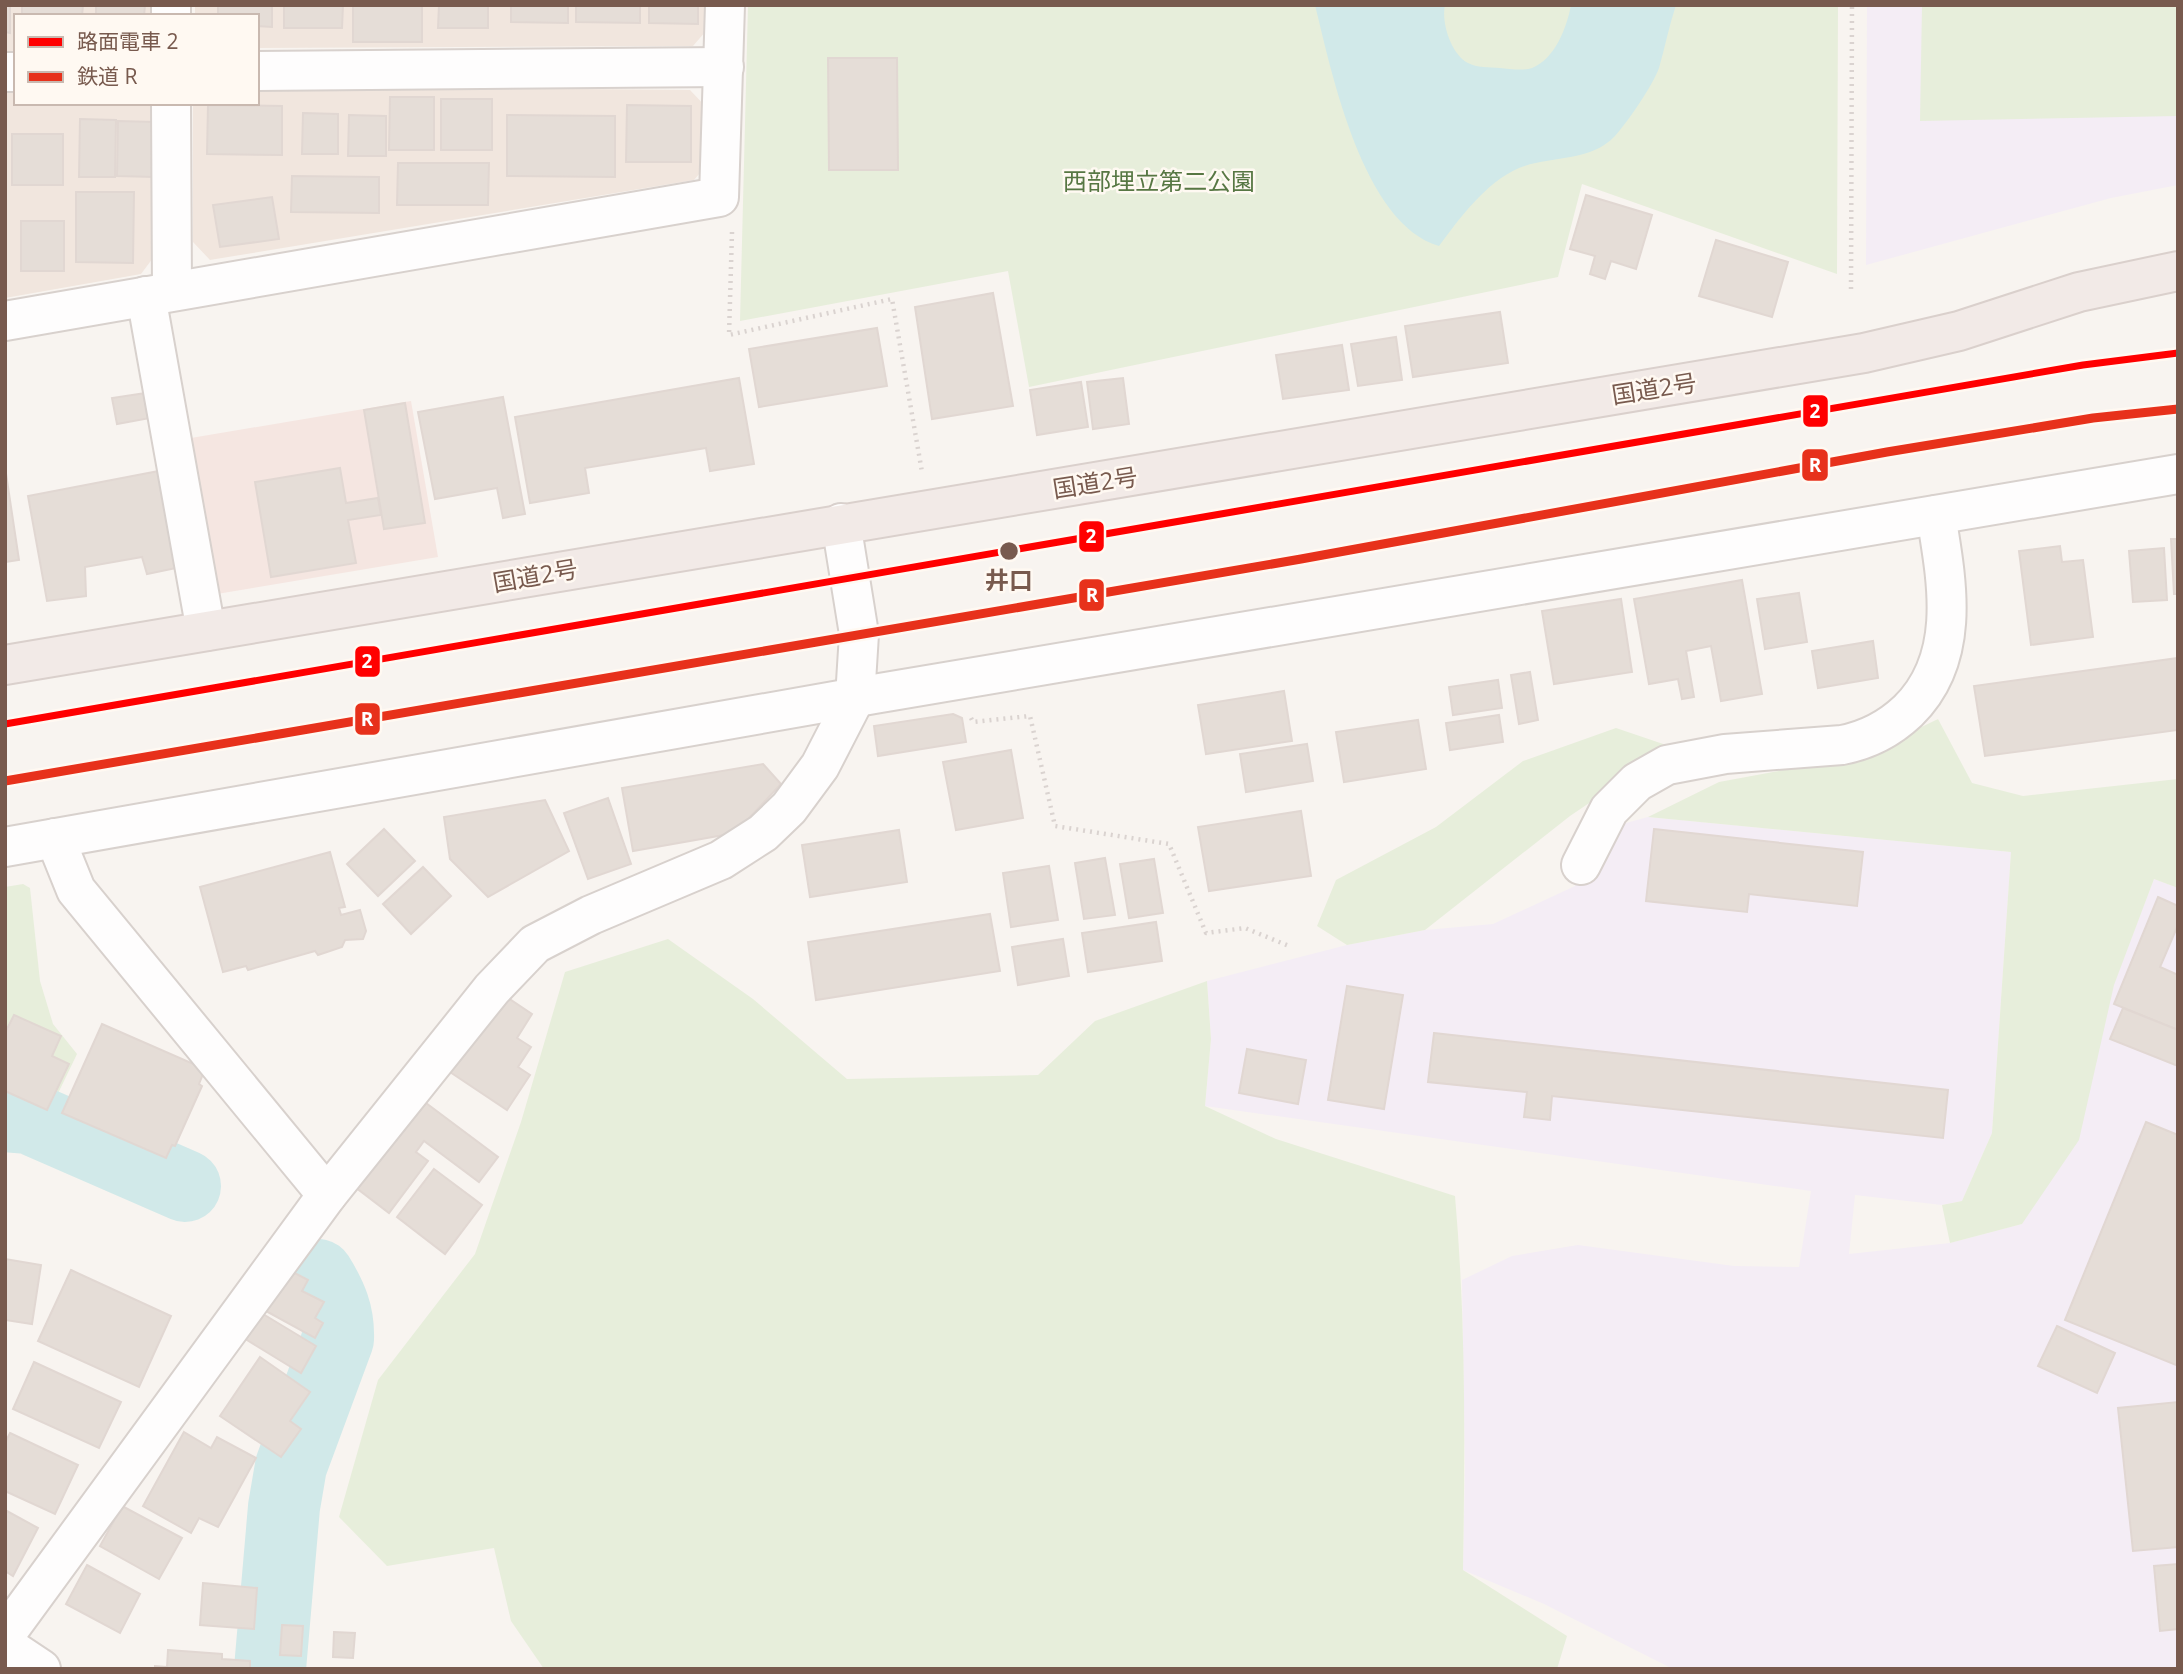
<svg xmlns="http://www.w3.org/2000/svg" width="2183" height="1674" font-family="'Open Sans','Noto Sans JP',sans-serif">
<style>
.residential{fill:#f1e6de}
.commercial{fill:#f5e6e1}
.education{fill:#f4edf5}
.green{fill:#e7eedb}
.water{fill:#d1e9e9}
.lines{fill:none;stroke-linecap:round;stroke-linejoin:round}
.river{stroke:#d1e9e9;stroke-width:72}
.building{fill:#e5ddd7;stroke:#e1d7d2;stroke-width:2}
.minor-casing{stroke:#d8d1cd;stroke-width:42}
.highway-casing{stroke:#dad0cc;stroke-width:42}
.path{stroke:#dad3d0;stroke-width:4.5;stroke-dasharray:2 5;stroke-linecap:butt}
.minor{stroke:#fefdfd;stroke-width:38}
.highway{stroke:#f2eae7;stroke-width:38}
.rail-1-casing{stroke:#fff9f2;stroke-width:14}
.rail-1{stroke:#e7311b;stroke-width:9}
.tram-1-casing{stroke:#fff9f2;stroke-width:12}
.tram-1{stroke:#f00;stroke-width:7}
.stop-dot{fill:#785a4e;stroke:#fff9f2;stroke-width:2.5}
.labels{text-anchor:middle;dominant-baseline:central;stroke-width:5;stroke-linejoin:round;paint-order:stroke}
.park-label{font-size:24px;fill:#577743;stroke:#fff9f2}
.street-label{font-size:24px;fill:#785a4e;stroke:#fff9f2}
.stop-label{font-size:24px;font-weight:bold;fill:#785a4e;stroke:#fff9f2}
.line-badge{stroke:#fff9f2;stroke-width:2.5}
.badge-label{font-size:19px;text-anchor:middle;font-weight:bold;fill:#fff}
</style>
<rect width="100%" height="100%" fill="#f8f4f0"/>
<g class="residential">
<polygon points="5,5 158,5 158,16 16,16 16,54 5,54"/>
<polygon points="195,5 706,5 706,31 693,46 257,48 257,16 195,16"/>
<polygon points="257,86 690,90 708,109 707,165 694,180 210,260 193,242 193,104 257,103"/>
<polygon points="5,89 16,89 16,103 156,103 156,254 141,274 5,298"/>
</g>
<polygon class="commercial" points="411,401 438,557 211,595 185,439"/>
<g class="education">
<polygon points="1867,5 2178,5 2178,185 2111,198 1866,265"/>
<polygon points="1648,817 2011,852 1992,1133 1962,1201 1942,1205 1855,1195 1849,1254 1950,1243 2022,1224 2154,879 2178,888 2178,1669 1673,1669 1544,1604 1463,1570 1465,1470 1462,1280 1512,1256 1578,1245 1734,1266 1799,1267 1811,1191 1205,1106 1211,1039 1207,981 1347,945 1425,930 1493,924 1575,886 1626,823"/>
</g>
<g class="green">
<polygon points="748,5 1838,5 1837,274 1582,184 1558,277 1029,387 1008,271 740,321"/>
<polygon points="1922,5 2178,5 2178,116 1920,121"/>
<polygon points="1938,719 1972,783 2023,796 2178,779 2178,888 2154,879 2114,985 2079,1140 2022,1224 1950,1243 1942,1205 1962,1201 1992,1133 2011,852 1648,817 1719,782 1864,755"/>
<polygon points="1616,728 1672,747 1570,816 1425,930 1347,945 1317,926 1336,880 1436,827 1523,761"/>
<polygon points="23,884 30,888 40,981 53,1024 77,1054 49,1112 5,1093 5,887"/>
<path d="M668 939 753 999 847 1079 1038 1075 1095 1021 1207 981 1211 1039 1205 1106 1276 1139 1455 1196C1466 1321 1465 1445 1463 1570L1567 1636 1557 1669H544L511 1621 494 1548 387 1566 339 1517 378 1380 475 1254 521 1122 565 972Z"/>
</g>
<g class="water">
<path d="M1315 5H1445C1441 22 1451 54 1468 63 1477 68 1489 67 1500 68 1509 69 1524 71 1532 68 1555 59 1567 27 1571 5H1676C1669 26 1665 47 1659 68 1653 85 1627 123 1615 136 1589 163 1551 155 1519 168 1485 183 1460 218 1439 246 1363 224 1332 74 1315 5Z"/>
<polygon points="5,1093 92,1131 82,1157 17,1136 5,1137"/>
</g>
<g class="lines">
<g class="river">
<polyline points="5,1116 29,1118 185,1186"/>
<path d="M270 1669 284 1507 291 1466 338 1339C339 1314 331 1296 318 1275"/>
</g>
</g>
<g class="building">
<polygon points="5,5 10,5 10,33 5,32"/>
<polygon points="22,5 83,5 82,16 22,16"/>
<polygon points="96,5 145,5 144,16 96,16"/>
<polygon points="218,5 272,5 272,27 257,26 257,16 218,16"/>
<polygon points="284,5 343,5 342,28 284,28"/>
<rect x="353" y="5" width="69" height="37"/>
<polygon points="439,5 488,5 488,28 438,28"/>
<polygon points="511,5 568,5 568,23 511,22"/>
<polygon points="576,5 640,5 640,23 576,22"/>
<polygon points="649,5 698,5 698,24 649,23"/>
<polygon points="828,58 897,58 898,170 829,170"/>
<polygon points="390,97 434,97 434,150 389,150"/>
<rect x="441" y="99" width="51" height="51"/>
<polygon points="208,105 282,106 282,155 207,154"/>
<polygon points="627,105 691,106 691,162 626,162"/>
<polygon points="303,113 338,114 338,154 302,154"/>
<polygon points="349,115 386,116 386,156 348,156"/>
<polygon points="507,115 615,116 615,177 507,176"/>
<polygon points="80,119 116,120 115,177 79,177"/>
<polygon points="118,121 155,122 154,177 117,176"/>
<rect x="12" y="134" width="51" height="51"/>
<polygon points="398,163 489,163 488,205 397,205"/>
<polygon points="292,176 379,177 379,213 291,212"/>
<polygon points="76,192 134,192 133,263 76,262"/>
<polygon points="1586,195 1652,215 1636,269 1611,261 1605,279 1590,274 1595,256 1570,249"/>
<polygon points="272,197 279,239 220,247 213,205"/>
<rect x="21" y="221" width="43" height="50"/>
<polygon points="1716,240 1788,262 1772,317 1699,296"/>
<polygon points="993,293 1013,406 932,419 915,307"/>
<polygon points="1500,312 1508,363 1413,377 1405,326"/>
<polygon points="877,328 887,386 759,407 749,349"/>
<polygon points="1396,337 1402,380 1358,386 1351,344"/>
<polygon points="1342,345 1349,390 1283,399 1276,355"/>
<polygon points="739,378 754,464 710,471 706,448 585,468 589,493 530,503 515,417"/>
<polygon points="1123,378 1129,424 1093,429 1087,382"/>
<polygon points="1081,382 1088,427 1037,435 1030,390"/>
<polygon points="146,393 150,418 117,424 112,398"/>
<polygon points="503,397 525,514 503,518 497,488 435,499 418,412"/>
<polygon points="405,403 425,523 384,529 364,410"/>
<polygon points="5,467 19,560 5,562"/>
<polygon points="340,468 346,503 378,498 381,515 348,520 356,563 271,577 255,482"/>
<polygon points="164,470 181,567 147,574 142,557 85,567 86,596 47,601 28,496"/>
<polygon points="2171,539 2178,539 2178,594 2174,594"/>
<polygon points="2060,546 2062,562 2083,560 2093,637 2031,645 2019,551"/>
<polygon points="2164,548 2167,600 2133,602 2129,551"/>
<polygon points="1742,580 1762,694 1721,701 1711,646 1686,651 1694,697 1682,699 1678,679 1649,684 1634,599"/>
<polygon points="1799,593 1807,642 1765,649 1757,599"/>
<polygon points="1621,599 1632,672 1554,684 1542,611"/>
<polygon points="1873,641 1878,678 1818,688 1812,651"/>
<polygon points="2178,658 2178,730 1985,756 1974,686"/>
<polygon points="1530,672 1538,720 1519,724 1511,675"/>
<polygon points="1498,680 1502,708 1453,715 1449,687"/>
<polygon points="1284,691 1292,741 1206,754 1198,705"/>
<polygon points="953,714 962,718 966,742 878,756 874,726"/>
<polygon points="1499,715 1503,742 1450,750 1446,723"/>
<polygon points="1418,720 1426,769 1344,782 1336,732"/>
<polygon points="1307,744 1313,781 1246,792 1240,754"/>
<polygon points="1011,750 1023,818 956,830 943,762"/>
<polygon points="763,764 781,784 735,833 633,851 622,788"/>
<polygon points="608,798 631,864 588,879 564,813"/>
<polygon points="545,800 569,851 488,897 450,859 444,817"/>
<polygon points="1301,811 1311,876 1209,891 1198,827"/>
<polygon points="384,829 415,861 378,896 347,864"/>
<polygon points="1654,829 1863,852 1857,906 1749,894 1747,912 1646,901"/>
<polygon points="899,830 907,882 810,897 802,845"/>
<polygon points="330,852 345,907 339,908 341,915 360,910 366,931 363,939 345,940 342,947 318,955 315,951 248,970 246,966 223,972 200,887"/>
<polygon points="1105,858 1115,915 1084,919 1075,863"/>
<polygon points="1154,859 1163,913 1129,918 1120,864"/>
<polygon points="1049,866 1058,920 1011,927 1003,873"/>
<polygon points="423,867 451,896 411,934 383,904"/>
<polygon points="2158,897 2178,906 2178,925 2160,967 2178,975 2178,1030 2114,1004"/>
<polygon points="990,914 1000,971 816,1000 808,942"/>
<polygon points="1156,922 1162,961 1088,972 1082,933"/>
<polygon points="1063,939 1069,976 1018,985 1012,947"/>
<polygon points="1347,986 1403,995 1384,1109 1328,1100"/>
<polygon points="502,994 532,1014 517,1038 531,1047 518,1067 530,1075 507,1110 450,1072"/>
<polygon points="2123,1008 2178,1030 2178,1066 2110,1039"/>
<polygon points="14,1015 61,1036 52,1056 69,1064 47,1110 5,1091 5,1033"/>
<polygon points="102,1024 205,1069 199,1084 202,1086 175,1146 172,1145 166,1158 62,1113"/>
<polygon points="1434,1033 1948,1090 1943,1138 1552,1096 1550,1120 1524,1117 1527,1092 1428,1082"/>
<polygon points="1247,1049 1306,1060 1298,1104 1239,1093"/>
<polygon points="422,1100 498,1157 479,1182 424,1141 416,1152 428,1161 389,1213 355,1187"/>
<polygon points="2146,1122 2178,1135 2178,1360 2176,1365 2065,1320"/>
<polygon points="434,1169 482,1205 445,1254 397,1217"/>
<polygon points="5,1259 41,1265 32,1324 5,1320"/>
<polygon points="71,1270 171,1316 139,1387 38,1341"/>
<polygon points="289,1270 308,1280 302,1291 324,1302 315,1318 323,1323 315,1338 266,1311"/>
<polygon points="258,1311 316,1346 301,1373 242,1337"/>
<polygon points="2057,1326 2115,1353 2097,1393 2038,1366"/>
<polygon points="260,1357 310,1392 290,1421 301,1429 281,1457 220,1416"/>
<polygon points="34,1362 121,1402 99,1448 13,1409"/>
<polygon points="2178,1402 2178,1547 2133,1551 2118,1408"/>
<polygon points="184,1432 211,1448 217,1437 256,1458 218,1527 199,1518 191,1533 143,1506"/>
<polygon points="10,1433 78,1465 55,1514 5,1491 5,1443"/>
<polygon points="122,1506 182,1538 159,1579 100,1546"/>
<polygon points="5,1510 38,1528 13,1576 5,1571"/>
<polygon points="2178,1564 2178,1629 2160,1631 2154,1566"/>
<polygon points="87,1565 140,1594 120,1633 66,1604"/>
<polygon points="203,1583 257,1588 254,1629 200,1625"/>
<polygon points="282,1625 303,1626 301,1656 280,1655"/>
<polygon points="334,1632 355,1633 353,1658 333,1657"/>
<polygon points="168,1650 222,1654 222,1659 250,1661 250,1669 155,1669 155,1666 167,1667"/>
</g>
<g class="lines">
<g class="minor-casing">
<g id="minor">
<polyline points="171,5 171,16"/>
<polyline points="257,71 724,67"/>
<polyline points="5,72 16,72"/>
<polyline points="171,103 172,291"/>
<polyline points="146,296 206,631"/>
<polyline points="5,321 719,197 725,5"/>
<polyline points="55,838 76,890 327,1195"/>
<polyline points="5,847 874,694 2178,474"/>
<path d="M1581 865 1609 810 1637 782 1667 765 1725 754 1842 745C1868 740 1889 729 1908 711 1962 658 1947 582 1936 515"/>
<polyline points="5,1635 327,1195 492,989 535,944 591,915 721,860 763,833 789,808 820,766 855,698 859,634 841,523"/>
<polyline points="5,1645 41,1669"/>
</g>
</g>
<g class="highway-casing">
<polyline id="highway" points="5,665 1864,353 1959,331 2079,292 2178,271"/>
</g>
<g class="path">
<polyline points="732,232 729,335 892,299 922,472"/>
<polyline points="1851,289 1852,5"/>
<polyline points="971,718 973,722 1030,716 1055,826 1169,844 1206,933 1245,928 1289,946"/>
</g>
<use href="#minor" class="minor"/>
<use href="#highway" class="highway"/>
<g class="rail-1-casing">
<polyline id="rail-1" points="5,781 1301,559 1887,452 2093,418 2178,409"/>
</g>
<use href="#rail-1" class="rail-1"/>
<g class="tram-1-casing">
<polyline id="tram-1" points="5,724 2083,365 2178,353"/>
</g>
<use href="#tram-1" class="tram-1"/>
</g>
<circle class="stop-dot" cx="1009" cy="551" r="10"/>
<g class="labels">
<g class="park-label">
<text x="1159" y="180">西部埋立第二公園</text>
</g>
<g class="street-label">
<text transform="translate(1654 388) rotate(-9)">国道2号</text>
<text transform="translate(1095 482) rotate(-9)">国道2号</text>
<text transform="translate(535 575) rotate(-10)">国道2号</text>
</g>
<g class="stop-label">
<text x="1009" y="579">井口</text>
</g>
</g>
<g class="line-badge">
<rect x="1802" y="394" width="27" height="34" rx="7" fill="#f00"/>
<rect x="1801" y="448" width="28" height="34" rx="7" fill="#e7311b"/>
<rect x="1078" y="520" width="27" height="33" rx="7" fill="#f00"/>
<rect x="1078" y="578" width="27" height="34" rx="7" fill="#e7311b"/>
<rect x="354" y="645" width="27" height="33" rx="7" fill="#f00"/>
<rect x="354" y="702" width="27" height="34" rx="7" fill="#e7311b"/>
</g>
<g class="badge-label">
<text x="1815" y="418">2</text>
<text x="1815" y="472">R</text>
<text x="1091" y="543">2</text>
<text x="1092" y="602">R</text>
<text x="367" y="668">2</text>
<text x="367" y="726">R</text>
</g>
<rect width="2183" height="1674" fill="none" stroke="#785a4e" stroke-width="14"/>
<rect x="14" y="14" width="245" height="91" fill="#fff9f2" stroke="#c9b9b0" stroke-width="2"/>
<rect x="28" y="37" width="35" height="10" fill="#ff0000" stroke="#c9b9b0" stroke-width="2"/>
<text x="77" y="49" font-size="21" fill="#785a4e">路面電車 2</text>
<rect x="28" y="72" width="35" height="10" fill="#e7311b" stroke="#c9b9b0" stroke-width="2"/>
<text x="77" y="84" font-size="21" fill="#785a4e">鉄道 R</text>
</svg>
